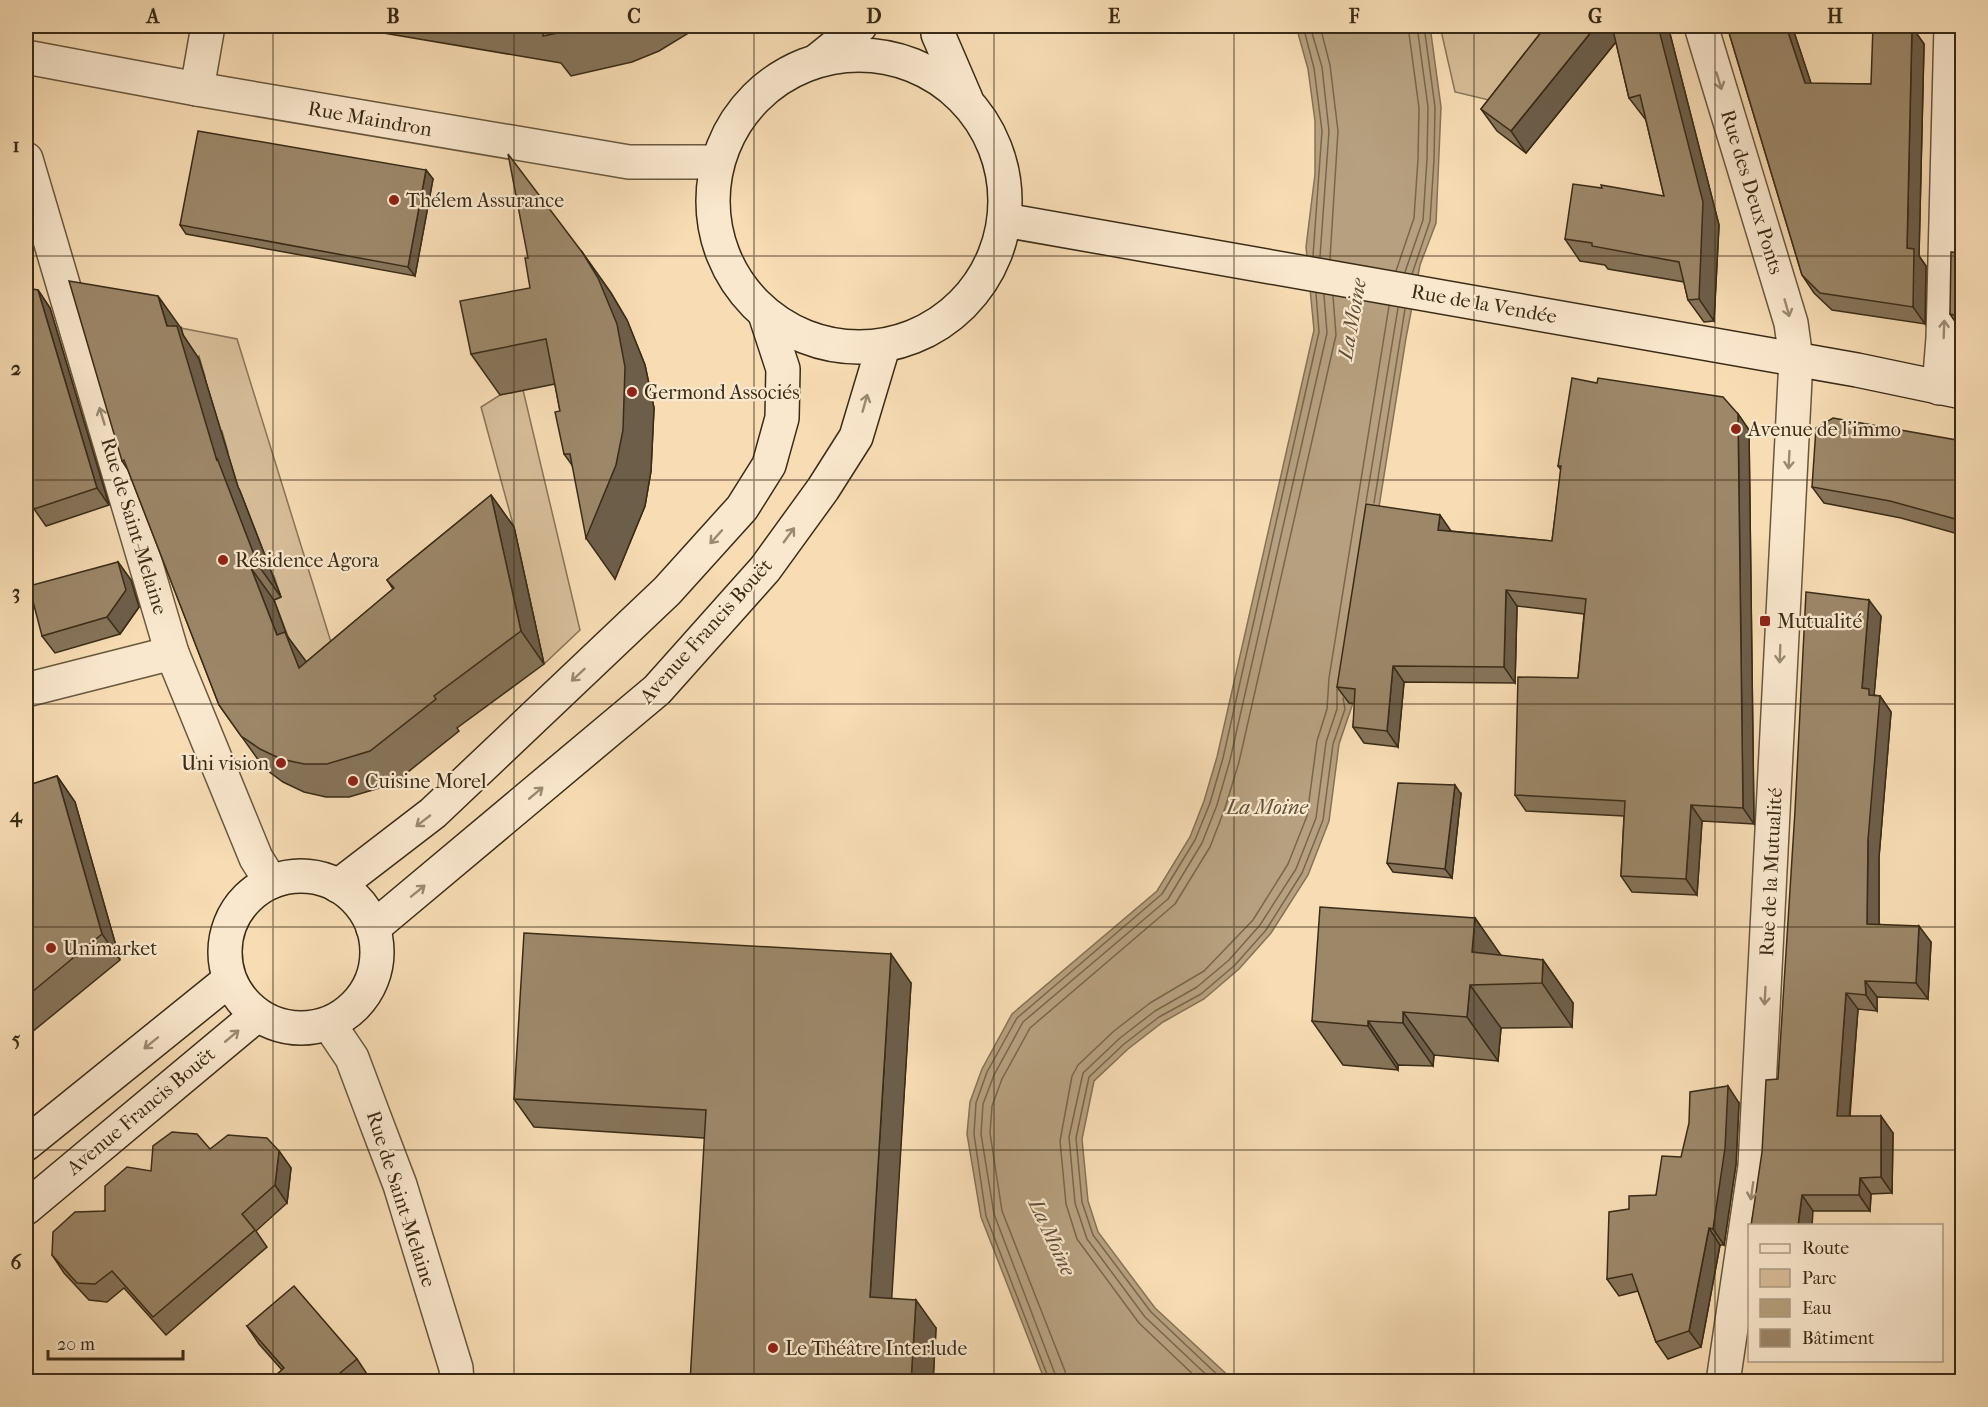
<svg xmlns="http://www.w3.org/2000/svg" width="1988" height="1407" font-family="'IM FELL French Canon',serif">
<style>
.green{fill:#d7be99;stroke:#887458;stroke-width:1.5}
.water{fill:#b7a07f;stroke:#857155;stroke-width:1.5}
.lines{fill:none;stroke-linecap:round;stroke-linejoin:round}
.shore{stroke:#78664b;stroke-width:1.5}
.minor-casing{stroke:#69573e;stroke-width:36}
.secondary-casing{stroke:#3a2b17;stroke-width:36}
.minor{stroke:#fae8ce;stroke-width:33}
.secondary{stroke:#fae8ce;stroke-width:33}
.wall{fill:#86745a;stroke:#3a2b17;stroke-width:1.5}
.shaded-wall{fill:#6d5e4a;stroke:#3a2b17;stroke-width:1.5}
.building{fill:#9c8769;stroke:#3a2b17;stroke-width:1.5}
.oneway{stroke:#9a8a72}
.grid{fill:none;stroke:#3a2b17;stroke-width:1.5;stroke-opacity:0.55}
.poi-dot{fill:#8f2418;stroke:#fae8ce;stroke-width:2}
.labels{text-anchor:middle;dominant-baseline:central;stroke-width:4.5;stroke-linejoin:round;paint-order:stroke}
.street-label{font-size:20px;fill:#3a2b17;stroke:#fae8ce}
.poi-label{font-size:20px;fill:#3a2b17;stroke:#fae8ce;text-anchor:start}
.water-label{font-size:21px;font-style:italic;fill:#604e36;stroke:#fae8ce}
.neatline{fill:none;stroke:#3a2b17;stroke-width:2}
.grid-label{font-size:20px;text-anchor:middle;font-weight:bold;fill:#3a2b17}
</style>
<rect width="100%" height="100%" fill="#f7dcb4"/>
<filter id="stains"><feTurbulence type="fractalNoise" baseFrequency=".00333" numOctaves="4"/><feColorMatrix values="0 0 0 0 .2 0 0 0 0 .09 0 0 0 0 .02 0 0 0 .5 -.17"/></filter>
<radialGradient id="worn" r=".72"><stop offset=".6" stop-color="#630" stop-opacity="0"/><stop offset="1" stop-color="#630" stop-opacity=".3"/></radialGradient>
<g class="green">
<polygon points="1440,26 1548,26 1497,102 1455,92"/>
<polygon points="181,328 237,339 339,668 300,667 274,600 281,597 274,576 266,579 220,455 228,452 222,431 214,433 205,377 199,356 190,358"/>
<polygon points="523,390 580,630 544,664 514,528 481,407 500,395"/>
</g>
<polygon class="water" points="1296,26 1430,26 1441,107 1436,223 1420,265 1406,338 1351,682 1353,703 1339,744 1329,821 1308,875 1271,933 1239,969 1204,999 1163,1022 1128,1049 1094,1081 1082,1139 1088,1201 1098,1232 1155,1308 1234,1381 1045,1381 981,1217 967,1134 970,1102 982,1069 1012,1014 1157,891 1190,837 1204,801 1217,757 1314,330 1306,247 1315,174 1315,121 1308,69"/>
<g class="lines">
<g class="shore">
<polyline points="1303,26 1314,68 1322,131 1313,256"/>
<polyline points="1310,26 1322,67 1329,131 1320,257"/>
<polyline points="1320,26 1330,65 1338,131 1330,259"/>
<polyline points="1396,271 1414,218 1418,159 1419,108 1408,26"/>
<polyline points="1405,272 1423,220 1427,159 1428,107 1417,26"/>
<polyline points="1412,274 1430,221 1434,160 1435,107 1424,26"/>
<polyline points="1366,502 1398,308"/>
<polyline points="1374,503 1405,309"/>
<polyline points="1050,1382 986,1216 974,1134 976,1103 987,1072 1017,1018 1162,894 1195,840 1210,803 1223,758 1319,332 1316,293"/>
<polyline points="1058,1382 994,1214 981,1134 983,1104 994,1075 1023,1022 1168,899 1202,843 1217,805 1230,760 1327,333 1324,295"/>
<polyline points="1067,1382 1065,1371 1002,1211 990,1133 992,1106 1002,1079 1030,1028 1175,904 1210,847 1225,808 1239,762 1336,335 1333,296"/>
<polyline points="1201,1382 1139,1323 1077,1239 1066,1204 1060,1141 1072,1076 1078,1065 1114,1031 1150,1003 1204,971 1253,920 1288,864 1307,816 1317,741 1327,709 1329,678 1389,306"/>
<polyline points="1214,1382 1145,1317 1087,1239 1075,1203 1069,1137 1083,1073 1120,1038 1155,1011 1197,987 1229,960 1260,925 1296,869 1316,818 1326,742 1337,709 1337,689"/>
<polyline points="1225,1382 1151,1312 1093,1235 1082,1202 1076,1138 1089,1077 1124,1044 1159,1017 1201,994 1235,965 1266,930 1302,873 1323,820 1333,744 1345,709 1343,698"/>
</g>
<g class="minor-casing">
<g id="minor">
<polyline points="1701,26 1791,323 1796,359 1755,1166 1723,1382"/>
<polyline points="26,57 197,89 629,162 717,162"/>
<polyline points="197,89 208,26"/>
<polyline points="26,159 172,653 256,858 271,882"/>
<polyline points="1939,388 1943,338 1951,26"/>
<polyline points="26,690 172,653"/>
<polyline points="329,1024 352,1058 373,1114 400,1185 456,1368 457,1382"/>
</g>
</g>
<g class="secondary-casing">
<g id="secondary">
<polyline points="938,26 938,34 966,99"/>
<circle cx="859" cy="201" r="146"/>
<polyline points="819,59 860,26"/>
<polyline points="1004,220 1857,370 1962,392"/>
<circle cx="301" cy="952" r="76"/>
<polyline points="338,886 433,813 667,591 742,508 769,465 782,418 783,369 765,314"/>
<polyline points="373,928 657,690 765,569 823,489 856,437 883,347"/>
<polyline points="26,1144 229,980"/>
<polyline points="26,1208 257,1015"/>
</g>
</g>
<use href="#minor" class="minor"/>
<use href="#secondary" class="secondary"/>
</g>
<g class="wall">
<polygon points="342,26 700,26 659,51 632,62 571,76 561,63"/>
<polygon points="1546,26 1668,26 1719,225 1714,321 1704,322 1688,300 1684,282 1608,269 1605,265 1580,261 1565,239 1664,196 1646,120 1629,98 1616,42 1526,153 1497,131 1481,109"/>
<polygon points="1727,26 1792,26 1811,84 1871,84 1896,26 1895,26 1933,26 1932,31 1914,30 1924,44 1919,256 1926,266 1925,324 1832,310 1814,293 1802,275"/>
<polygon points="426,170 433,179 415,276 186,234 180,225"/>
<polygon points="582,252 611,293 627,320 645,365 654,408 651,471 645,506 615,579 572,465 564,454 560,411 555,384 500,395 471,354"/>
<polygon points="1962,253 1962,332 1950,314"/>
<polygon points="26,275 29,289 38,290 50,308 109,505 46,526 34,509 26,483"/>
<polygon points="181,328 183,335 199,359 238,487 240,491 281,597 274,600 287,636 306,662 393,589 387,580 491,495 514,527 544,664 457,728 459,731 393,784 349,797 326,797 304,792 283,782 264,768 219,705 128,470 122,461"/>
<polygon points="1738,414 1749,430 1754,824 1702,821 1697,895 1632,892 1621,876 1624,816 1526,811 1515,795 1578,678 1584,614 1517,606 1515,683 1404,682 1398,747 1364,743 1353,727 1355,704 1349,703 1337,687 1451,531 1552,541 1561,470 1558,466"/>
<polygon points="1962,441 1962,535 1901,518 1824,503 1812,487"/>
<polygon points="118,562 131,580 139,607 120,634 55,653 42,636"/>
<polygon points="1881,616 1874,695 1880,696 1891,712 1879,857 1879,924 1931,942 1928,999 1877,997 1877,1011 1858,1009 1850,1116 1893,1133 1892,1193 1871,1194 1870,1211 1813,1211 1751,1226 1778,1079"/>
<polygon points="57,776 75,802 120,960 26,1037 26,786"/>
<polygon points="1461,794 1452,878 1393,872 1387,863"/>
<polygon points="1475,918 1501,956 1543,960 1573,1003 1572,1027 1501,1028 1498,1061 1434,1055 1433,1066 1398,1065 1398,1070 1343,1065 1312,1021"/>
<polygon points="911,983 891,1298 936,1328 933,1382 704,1138 534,1127 514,1099"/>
<polygon points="1739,1103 1736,1164 1724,1245 1720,1245 1701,1347 1668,1359 1656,1342 1638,1291 1619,1296 1607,1279 1629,1209 1656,1195 1681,1157"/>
<polygon points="210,1149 279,1151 291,1168 287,1203 256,1231 267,1247 166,1335 124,1288 107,1302 89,1300 64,1273 52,1255 151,1171"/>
<polygon points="247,1326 357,1359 369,1377 363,1382 281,1382 276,1375 282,1370 259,1344"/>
</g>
<g class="shaded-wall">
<polygon points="1596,26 1620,26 1624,32 1526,153 1511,131"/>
<polygon points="1658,26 1668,26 1719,225 1714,321 1699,299"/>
<polygon points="1786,26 1792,26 1817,101 1805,83"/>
<polygon points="1928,26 1933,26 1932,31"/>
<polygon points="1912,27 1924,44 1919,256 1926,266 1925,324 1913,307 1907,248"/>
<polygon points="426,170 433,179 415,276 408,267"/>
<polygon points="582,252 611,293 627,320 645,365 654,408 651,471 645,506 615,579 586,538"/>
<polygon points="26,275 34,305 26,293"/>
<polygon points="38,290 50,308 109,505 97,488"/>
<polygon points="158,296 181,328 183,335 199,359 238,487 240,491 281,597 258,565 217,461 167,326"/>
<polygon points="1738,414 1749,430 1754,824 1743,808"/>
<polygon points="491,495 514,527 544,664 521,631"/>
<polygon points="1962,507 1962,526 1959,520"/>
<polygon points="1440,515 1451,531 1449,546 1438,530"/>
<polygon points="118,562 131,580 139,607 120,634 107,617"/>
<polygon points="251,568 274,600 287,636 308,664 299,668 277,635"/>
<polygon points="1506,590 1517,606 1515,683 1504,667"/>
<polygon points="1869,600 1881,616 1874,696 1880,696 1891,712 1879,857 1879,940 1867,924 1868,840 1862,688"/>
<polygon points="1393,666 1404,682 1398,747 1387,731"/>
<polygon points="57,776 75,802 120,960 102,934"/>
<polygon points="1455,785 1461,794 1452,878 1445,869"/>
<polygon points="1691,805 1702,821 1697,895 1686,879"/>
<polygon points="1475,918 1505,961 1472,952"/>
<polygon points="1919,926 1931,942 1928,999 1916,983"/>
<polygon points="891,954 911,983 890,1326 870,1297"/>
<polygon points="1543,960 1573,1003 1572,1027 1542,983"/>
<polygon points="1865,981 1877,997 1877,1011 1866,995"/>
<polygon points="1470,985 1501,1028 1498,1061 1467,1017"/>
<polygon points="1846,993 1858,1009 1848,1132 1837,1116"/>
<polygon points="1403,1012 1434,1055 1433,1066 1403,1023"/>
<polygon points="1368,1021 1398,1065 1398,1070 1368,1026"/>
<polygon points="1728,1086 1739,1103 1736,1164 1724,1245 1713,1229"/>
<polygon points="1881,1116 1893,1133 1892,1193 1881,1177"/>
<polygon points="279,1151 291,1168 287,1203 275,1185"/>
<polygon points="1860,1178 1871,1194 1870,1211 1859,1195"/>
<polygon points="1802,1195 1813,1211 1812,1226 1798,1226"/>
<polygon points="1709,1228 1720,1245 1701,1347 1689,1331"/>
<polygon points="916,1300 936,1328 933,1382 911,1382"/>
</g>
<g class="building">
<polygon points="544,26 591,26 543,36"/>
<polygon points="1546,26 1596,26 1511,131 1481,109"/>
<polygon points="1612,26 1658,26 1703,202 1699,299 1688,300 1679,262 1592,246 1592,243 1565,239 1573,184 1602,188 1601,185 1664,196 1640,95 1629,98"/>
<polygon points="1727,26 1786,26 1805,83 1871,84 1873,26 1912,27 1907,248 1914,249 1913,307 1820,293 1802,275"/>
<polygon points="198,131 426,170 408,267 180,225"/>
<polygon points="508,154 582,252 598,278 617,324 625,367 623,430 616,465 586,538 570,454 564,454 555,412 560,411 546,339 471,354 460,301 530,288 525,258 528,258"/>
<polygon points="1951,252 1962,253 1962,317 1950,314"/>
<polygon points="69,281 158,296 167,326 177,326 217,461 217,458 258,565 251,568 277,635 285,632 299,668 394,588 387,580 491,495 521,631 434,696 436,699 370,751 327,764 304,764 281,759 260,749 241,736 219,705 124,460 122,461"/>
<polygon points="26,288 38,290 97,488 34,509 26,483"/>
<polygon points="1572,378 1597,383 1598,378 1723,397 1738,414 1743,808 1691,805 1686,879 1621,876 1625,801 1515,795 1518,677 1578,678 1586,599 1506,590 1504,667 1393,666 1387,731 1353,727 1355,689 1337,687 1366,504 1440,515 1438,530 1552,541 1561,466 1558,466"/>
<polygon points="1833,418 1962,441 1962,507 1959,520 1890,501 1812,487 1816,428"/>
<polygon points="118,562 126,590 107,617 42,636 29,586"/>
<polygon points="1806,592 1869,600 1862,688 1869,689 1869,695 1880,696 1868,840 1867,924 1919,926 1916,983 1865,981 1866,995 1846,993 1837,1116 1881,1116 1881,1177 1860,1178 1859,1195 1802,1195 1798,1226 1751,1226 1762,1152 1766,1080 1778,1079 1795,811"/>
<polygon points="57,776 102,934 26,997 26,786"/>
<polygon points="1398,783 1455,785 1445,869 1387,863"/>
<polygon points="1320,907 1475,918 1472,952 1543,960 1542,983 1470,985 1467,1017 1403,1012 1403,1023 1368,1021 1368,1026 1312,1021"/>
<polygon points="524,933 891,954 870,1297 916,1300 911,1382 690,1382 706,1110 514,1099"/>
<polygon points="1728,1086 1725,1148 1713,1229 1709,1228 1689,1331 1656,1342 1632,1274 1607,1279 1609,1212 1629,1209 1629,1196 1656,1195 1662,1156 1681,1157 1689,1123 1690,1092"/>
<polygon points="172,1132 197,1134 210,1149 228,1135 267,1138 279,1151 275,1185 242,1214 255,1230 153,1317 112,1271 95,1284 77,1283 52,1255 53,1232 75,1212 105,1211 105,1186 127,1167 151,1171 153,1146"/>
<polygon points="294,1286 357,1359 329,1382 282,1382 276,1375 284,1368 247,1326"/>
</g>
<defs><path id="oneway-shaft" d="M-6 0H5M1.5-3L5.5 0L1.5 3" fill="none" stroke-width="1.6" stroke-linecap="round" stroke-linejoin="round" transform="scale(1.5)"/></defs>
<g class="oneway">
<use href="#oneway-shaft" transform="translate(1719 81) rotate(73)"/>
<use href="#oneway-shaft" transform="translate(1787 308) rotate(74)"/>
<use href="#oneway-shaft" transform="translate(1944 329) rotate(-88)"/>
<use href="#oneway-shaft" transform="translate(865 403) rotate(-74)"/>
<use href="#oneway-shaft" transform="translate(102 416) rotate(-107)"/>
<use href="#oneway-shaft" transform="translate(1789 460) rotate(93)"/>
<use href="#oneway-shaft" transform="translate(789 535) rotate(-54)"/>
<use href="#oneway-shaft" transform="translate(716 537) rotate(132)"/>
<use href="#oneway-shaft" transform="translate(1780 654) rotate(92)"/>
<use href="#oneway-shaft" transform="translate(578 675) rotate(137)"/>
<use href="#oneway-shaft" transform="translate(536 793) rotate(-40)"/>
<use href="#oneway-shaft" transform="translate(423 821) rotate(142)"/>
<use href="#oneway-shaft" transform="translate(418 891) rotate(-39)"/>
<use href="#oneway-shaft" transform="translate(1765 996) rotate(93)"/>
<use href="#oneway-shaft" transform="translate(232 1036) rotate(-40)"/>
<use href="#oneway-shaft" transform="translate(151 1043) rotate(141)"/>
<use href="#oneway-shaft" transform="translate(1752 1191) rotate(98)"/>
</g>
<path class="grid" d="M273 26V1382M514 26V1382M754 26V1382M994 26V1382M1234 26V1382M1474 26V1382M1715 26V1382M26 256H1962M26 480H1962M26 704H1962M26 927H1962M26 1150H1962"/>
<g class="poi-dot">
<circle cx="394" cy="200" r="6"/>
<circle cx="632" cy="392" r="6"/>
<circle cx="1736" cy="429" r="6"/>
<circle cx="223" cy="560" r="6"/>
<rect x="1759" y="615" width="12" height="12" rx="3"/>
<circle cx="281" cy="763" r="6"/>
<circle cx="353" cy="781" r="6"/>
<circle cx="51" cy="948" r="6"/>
<circle cx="773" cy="1348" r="6"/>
</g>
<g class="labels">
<g class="street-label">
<text transform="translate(370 119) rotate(10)">Rue Maindron</text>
<text transform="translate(1752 192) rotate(73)">Rue des Deux Ponts</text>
<text transform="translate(1484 304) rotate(10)">Rue de la Vendée</text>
<text transform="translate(134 526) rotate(73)">Rue de Saint-Melaine</text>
<text transform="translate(706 631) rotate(-48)">Avenue Francis Bouët</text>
<text transform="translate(1771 872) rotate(-87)">Rue de la Mutualité</text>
<text transform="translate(141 1111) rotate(-40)">Avenue Francis Bouët</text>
<text transform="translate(401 1199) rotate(72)">Rue de Saint-Melaine</text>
</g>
<g class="poi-label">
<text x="406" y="200">Thélem Assurance</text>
<text x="644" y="392">Germond Associés</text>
<text x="1748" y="429">Avenue de l'immo</text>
<text x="235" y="560">Résidence Agora</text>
<text x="1777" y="621">Mutualité</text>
<text x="269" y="763" text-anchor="end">Uni vision</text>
<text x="365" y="781">Cuisine Morel</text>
<text x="63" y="948">Unimarket</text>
<text x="785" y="1348">Le Théâtre Interlude</text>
</g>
<g class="water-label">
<text transform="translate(1352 319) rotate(-80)">La Moine</text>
<text x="1267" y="807">La Moine</text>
<text transform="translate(1052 1237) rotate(65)">La Moine</text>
</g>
</g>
<rect width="1988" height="1407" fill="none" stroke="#f7dcb4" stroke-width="66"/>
<rect x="1748" y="1224" width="195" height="138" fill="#fae8ce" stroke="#ad9c85" stroke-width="1.5"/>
<rect x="1760" y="1244" width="30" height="9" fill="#fae8ce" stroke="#ad9c85" stroke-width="1.5"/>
<text x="1802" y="1254" font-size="18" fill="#3a2b17">Route</text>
<rect x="1760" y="1269" width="30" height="18" fill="#d7be99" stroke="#ad9c85" stroke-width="1.5"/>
<text x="1802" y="1284" font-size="18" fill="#3a2b17">Parc</text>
<rect x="1760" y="1299" width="30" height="18" fill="#b7a07f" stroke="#ad9c85" stroke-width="1.5"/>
<text x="1802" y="1314" font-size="18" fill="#3a2b17">Eau</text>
<rect x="1760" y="1329" width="30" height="18" fill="#9c8769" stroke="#ad9c85" stroke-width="1.5"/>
<text x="1802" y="1344" font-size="18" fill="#3a2b17">Bâtiment</text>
<path d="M48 1350v9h135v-9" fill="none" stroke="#3a2b17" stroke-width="3"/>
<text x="57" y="1350" font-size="18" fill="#3a2b17" stroke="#fae8ce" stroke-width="4.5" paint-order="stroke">20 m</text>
<rect x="33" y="33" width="1922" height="1341" class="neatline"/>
<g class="grid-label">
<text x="153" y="23">A</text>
<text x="393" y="23">B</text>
<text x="634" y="23">C</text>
<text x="874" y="23">D</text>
<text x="1114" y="23">E</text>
<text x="1354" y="23">F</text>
<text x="1595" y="23">G</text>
<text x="1835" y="23">H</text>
<text x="16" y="152">1</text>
<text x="16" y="375">2</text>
<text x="16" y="599">3</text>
<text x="16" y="822">4</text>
<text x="16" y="1046">5</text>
<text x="16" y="1269">6</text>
</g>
<rect width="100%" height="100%" filter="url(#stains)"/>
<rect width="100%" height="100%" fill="url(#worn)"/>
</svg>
